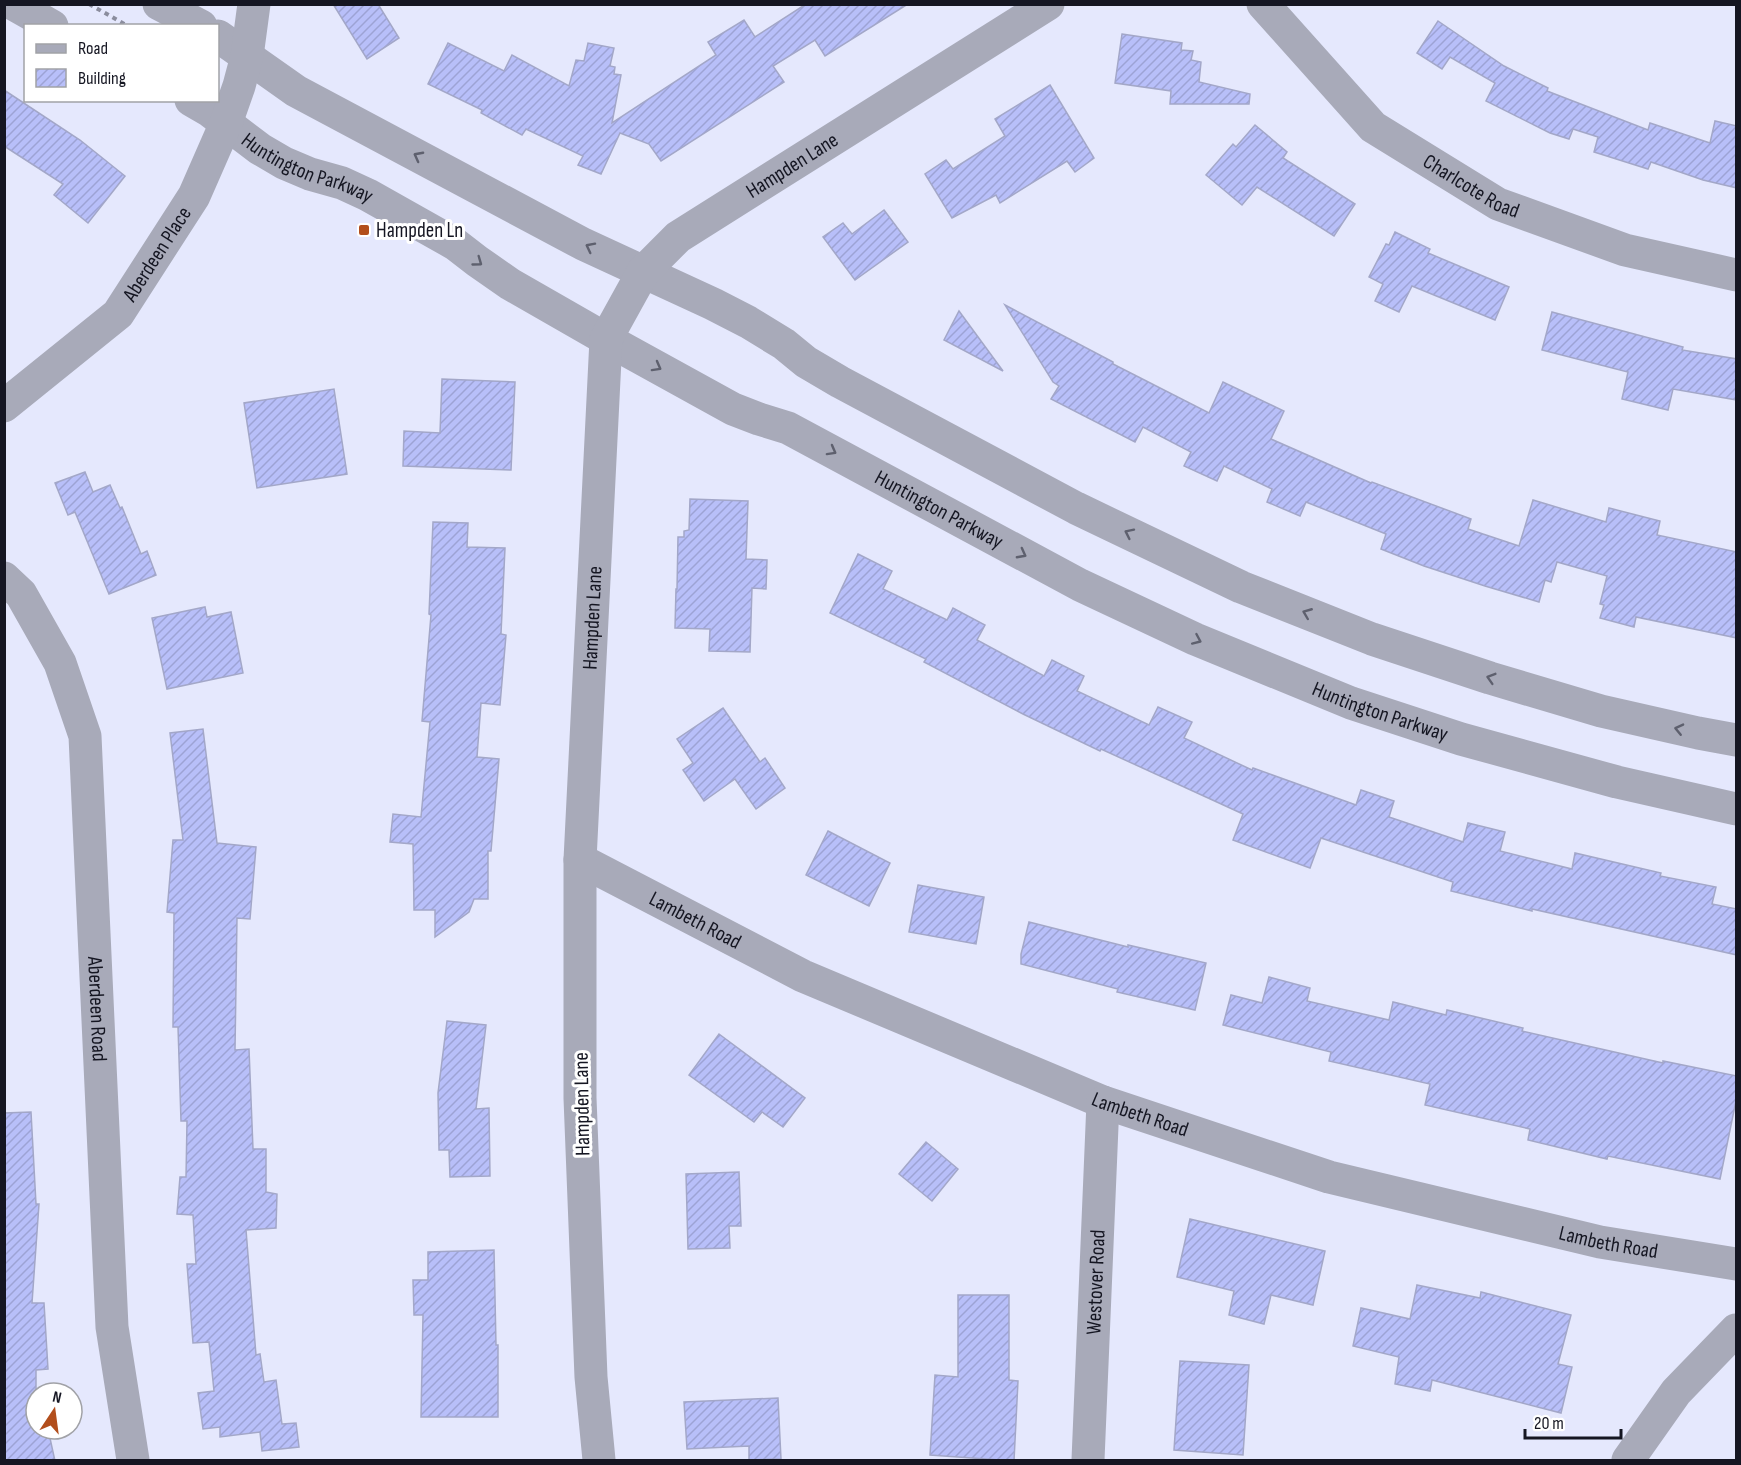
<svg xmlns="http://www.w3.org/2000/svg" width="1741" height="1465" font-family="'Sofia Sans Condensed',sans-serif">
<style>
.building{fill:url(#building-hatch);stroke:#a3a7c8;stroke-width:1.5}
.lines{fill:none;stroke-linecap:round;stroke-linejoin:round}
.path{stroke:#8b8d9e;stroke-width:4;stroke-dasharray:4.5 4.5;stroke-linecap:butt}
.minor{stroke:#a8aab9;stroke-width:33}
.oneway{stroke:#5e606e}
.poi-dot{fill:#b24e1c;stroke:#fff;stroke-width:2}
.labels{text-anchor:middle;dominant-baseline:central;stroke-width:6;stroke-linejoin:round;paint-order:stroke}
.street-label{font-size:21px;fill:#151622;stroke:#fff}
.poi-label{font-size:21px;fill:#151622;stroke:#fff;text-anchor:start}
</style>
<defs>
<pattern id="building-hatch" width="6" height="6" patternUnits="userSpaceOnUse" patternTransform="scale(1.5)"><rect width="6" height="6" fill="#b8bff9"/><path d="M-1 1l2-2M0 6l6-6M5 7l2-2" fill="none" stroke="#9da3d5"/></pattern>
</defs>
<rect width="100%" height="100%" fill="#e5e8fd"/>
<g class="building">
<polygon points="333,4 378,4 399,38 367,59"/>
<polygon points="806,4 908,4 825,56 815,40 773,66 784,82 661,161 649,144 620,133 601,174 578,165 583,156 526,129 522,135 481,113 482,110 428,84 448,43 504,71 512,55 569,86 576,60 584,61 588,43 614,48 610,66 615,67 614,74 621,75 612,123 716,55 708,42 744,20 755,37"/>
<polygon points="1438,21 1504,66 1548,88 1547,91 1648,130 1650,123 1710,143 1715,121 1737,126 1737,188 1703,180 1651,162 1648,169 1594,152 1598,137 1573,129 1569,139 1550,133 1486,101 1495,83 1450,57 1442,69 1417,53"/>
<polygon points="1122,34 1182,43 1181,50 1193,51 1191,60 1201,62 1199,82 1250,94 1249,104 1170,104 1171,91 1115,83"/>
<polygon points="1050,85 1094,158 1075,172 1067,161 1000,203 996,195 952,218 925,174 946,160 953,169 1005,136 995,119"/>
<polygon points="4,90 80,140 125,176 88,223 54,195 63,184 4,146"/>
<polygon points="1255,125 1287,152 1283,158 1355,204 1334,236 1257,187 1242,205 1206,175 1233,144 1236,147"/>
<polygon points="884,210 908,242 855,280 823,237 843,223 852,234"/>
<polygon points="1395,232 1430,249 1428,253 1509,287 1495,320 1412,286 1399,312 1375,301 1383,284 1369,277 1386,244 1389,245"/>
<polygon points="1005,305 1113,362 1113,364 1209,413 1223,382 1284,411 1271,439 1371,483 1372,482 1471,519 1468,529 1519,546 1533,500 1606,522 1609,508 1660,521 1657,535 1737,552 1737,638 1636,617 1634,627 1600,618 1604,605 1600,604 1607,576 1557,562 1551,582 1545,580 1539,602 1485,586 1424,566 1381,549 1386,534 1306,502 1300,516 1267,502 1272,489 1224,466 1217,481 1184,466 1191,452 1143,427 1135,442 1051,399 1059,386 1053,382"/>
<polygon points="959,311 1003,371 944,340"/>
<polygon points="1552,312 1683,347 1682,350 1737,359 1737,400 1673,389 1668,410 1622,399 1628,372 1542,350"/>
<polygon points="442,379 515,382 511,470 403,466 404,431 440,433"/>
<polygon points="334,389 347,474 257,488 244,403"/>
<polygon points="85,472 93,492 110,485 120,508 122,507 141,554 147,551 156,575 109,594 75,512 68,515 55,483"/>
<polygon points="690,499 748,501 746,559 767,560 766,589 752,588 750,652 709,651 710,629 675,628 676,589 677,589 678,537 684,537 684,531 689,530"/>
<polygon points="433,522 468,523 467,547 505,548 501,634 506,635 500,705 481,703 477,757 499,759 491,851 488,851 488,899 474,899 469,912 435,937 435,910 414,910 413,844 390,842 393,814 421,817 430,722 422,721 431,615 429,614"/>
<polygon points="858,554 892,571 883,589 947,620 953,608 985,625 977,640 1044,676 1052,660 1084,676 1077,691 1149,725 1158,707 1192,722 1184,738 1252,770 1253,768 1356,805 1361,790 1394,801 1389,817 1463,842 1468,823 1505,832 1500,851 1572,869 1575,853 1661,873 1660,876 1716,887 1712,904 1737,909 1737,955 1532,909 1532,911 1451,891 1453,882 1321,838 1310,868 1233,840 1243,814 1101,749 1100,751 1023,714 924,662 926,659 830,613"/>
<polygon points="205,607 207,617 231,612 243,673 167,689 152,618"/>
<polygon points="723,708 760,762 765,758 785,788 756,809 735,779 704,801 683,770 693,763 677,739"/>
<polygon points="203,729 217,843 256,847 250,919 237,918 235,1050 249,1049 253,1149 266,1149 266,1192 277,1194 276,1228 246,1230 256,1355 260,1354 264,1382 276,1380 282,1424 296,1423 299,1447 262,1451 260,1432 220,1437 220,1427 203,1429 198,1393 214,1391 209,1342 193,1343 187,1264 196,1264 193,1215 177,1214 180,1177 186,1177 187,1121 181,1121 178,1027 173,1027 174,913 167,912 173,840 183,840 170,733"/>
<polygon points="828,831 890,863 869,906 806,875"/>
<polygon points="918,885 984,897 976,944 909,932"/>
<polygon points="1029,922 1128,947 1128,945 1206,963 1195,1010 1117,992 1118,989 1021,964 1021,954"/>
<polygon points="1269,977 1310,988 1307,1001 1389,1020 1393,1002 1446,1015 1447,1010 1523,1028 1522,1031 1663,1063 1663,1061 1737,1076 1737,1096 1720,1179 1608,1156 1607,1159 1528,1140 1530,1129 1425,1105 1430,1084 1329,1061 1331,1052 1223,1025 1231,995 1262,1003"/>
<polygon points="447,1021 486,1025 476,1109 489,1108 490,1176 450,1177 449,1150 439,1150 438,1093"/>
<polygon points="719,1034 805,1098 783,1127 762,1112 754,1122 689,1075"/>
<polygon points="31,1112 36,1204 39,1204 32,1303 44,1303 48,1369 36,1370 36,1429 48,1429 55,1461 4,1461 4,1113"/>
<polygon points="926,1142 958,1169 932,1201 899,1174"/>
<polygon points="739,1172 741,1226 729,1226 730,1248 688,1249 686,1174"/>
<polygon points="1190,1219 1325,1251 1313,1305 1271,1295 1264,1324 1229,1315 1234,1291 1177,1277"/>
<polygon points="494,1250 496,1345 498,1345 498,1417 421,1417 423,1315 414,1315 413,1280 428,1280 428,1252"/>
<polygon points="1417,1285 1480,1298 1481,1292 1571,1315 1558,1364 1572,1367 1561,1413 1432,1380 1430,1391 1395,1384 1399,1357 1353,1346 1361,1308 1410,1319"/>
<polygon points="958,1295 1009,1295 1009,1380 1018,1381 1014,1461 930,1455 935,1375 958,1377"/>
<polygon points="1180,1361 1249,1365 1243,1455 1174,1450"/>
<polygon points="778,1398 781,1459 749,1460 749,1446 687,1449 684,1402"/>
</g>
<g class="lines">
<polyline class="path" points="89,4 128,26"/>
<g class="minor">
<polyline points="13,4 52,26"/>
<polyline points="159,4 201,26"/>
<path id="s1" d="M1263 4 1373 127 1498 204 1625 250 1736 275"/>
<polyline points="218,36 296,91 583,244 713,304 748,322 784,344 806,362 840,382 1076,508 1241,587 1372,639 1490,678 1601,711 1698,733 1736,740"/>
<path id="s2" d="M191 100 210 111 260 149 284 163 310 174 342 183 368 195 455 244 477 261 510 284 606 339 733 409 759 419 788 428 1080 585 1195 639 1351 703 1461 739 1617 782 1736 809"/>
<path id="s3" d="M4 406 118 314 194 196 226 123 239 86 247 56 254 4"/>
<path id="s4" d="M4 578 21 594 60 663 85 736 112 1327 133 1460"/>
<path id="s5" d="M580 860 803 976 1103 1102 1329 1177 1600 1242 1736 1264"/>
<path id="s6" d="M599 1460 591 1377 580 1098V860L606 339 643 272 678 237 1048 4"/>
<path id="s7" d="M1088 1460 1103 1102"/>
<polyline points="1628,1460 1676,1392 1736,1330"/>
</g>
</g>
<defs><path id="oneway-chevron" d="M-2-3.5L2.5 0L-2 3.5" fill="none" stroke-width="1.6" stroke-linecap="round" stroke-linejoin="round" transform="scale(1.5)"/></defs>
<g class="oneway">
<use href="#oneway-chevron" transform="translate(418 156) rotate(-152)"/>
<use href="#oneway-chevron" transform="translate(590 247) rotate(-153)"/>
<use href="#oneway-chevron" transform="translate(478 262) rotate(36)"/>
<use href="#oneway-chevron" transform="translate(657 367) rotate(29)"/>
<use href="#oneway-chevron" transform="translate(832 451) rotate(29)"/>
<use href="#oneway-chevron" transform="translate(1129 533) rotate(-154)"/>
<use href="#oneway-chevron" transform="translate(1022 554) rotate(28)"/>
<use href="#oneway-chevron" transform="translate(1307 613) rotate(-158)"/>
<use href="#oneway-chevron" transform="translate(1197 640) rotate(24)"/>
<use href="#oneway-chevron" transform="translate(1491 678) rotate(-163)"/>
<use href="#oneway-chevron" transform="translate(1679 729) rotate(-167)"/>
</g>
<rect class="poi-dot" x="358" y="224" width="12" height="12" rx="3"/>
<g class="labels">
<g class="street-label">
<text stroke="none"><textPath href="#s6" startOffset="1383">Hampden Lane</textPath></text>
<text stroke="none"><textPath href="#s2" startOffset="136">Huntington Parkway</textPath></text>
<text stroke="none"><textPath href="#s1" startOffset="280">Charlcote Road</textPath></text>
<text stroke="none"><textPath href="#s3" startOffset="218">Aberdeen Place</textPath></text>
<text stroke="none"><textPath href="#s2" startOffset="856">Huntington Parkway</textPath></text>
<text stroke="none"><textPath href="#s6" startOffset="843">Hampden Lane</textPath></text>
<text stroke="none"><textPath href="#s2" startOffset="1342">Huntington Parkway</textPath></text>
<text stroke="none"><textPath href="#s5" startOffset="130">Lambeth Road</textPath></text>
<text stroke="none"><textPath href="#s4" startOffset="453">Aberdeen Road</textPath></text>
<text transform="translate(582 1104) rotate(-91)">Hampden Lane</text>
<text stroke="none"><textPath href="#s5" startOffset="616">Lambeth Road</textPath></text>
<text stroke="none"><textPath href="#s5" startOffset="1102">Lambeth Road</textPath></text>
<text stroke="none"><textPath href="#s7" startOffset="178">Westover Road</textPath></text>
</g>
<g class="poi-label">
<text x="376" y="230">Hampden Ln</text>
</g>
</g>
<rect width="1741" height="1465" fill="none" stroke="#151622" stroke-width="12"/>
<rect x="24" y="24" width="195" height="78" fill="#ffffff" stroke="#a1a2a7" stroke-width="1.5"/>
<rect x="36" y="44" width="30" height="9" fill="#a8aab9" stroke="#a1a2a7" stroke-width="1.5"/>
<text x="78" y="54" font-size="18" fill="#151622">Road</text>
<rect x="36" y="69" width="30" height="18" fill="url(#building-hatch)" stroke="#a1a2a7" stroke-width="1.5"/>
<text x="78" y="84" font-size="18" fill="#151622">Building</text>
<g transform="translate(54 1411) rotate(13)"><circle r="28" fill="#ffffff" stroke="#a1a2a7" stroke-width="1.5"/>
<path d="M0-4.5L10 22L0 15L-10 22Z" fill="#b24e1c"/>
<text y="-9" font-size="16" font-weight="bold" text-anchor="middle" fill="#151622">N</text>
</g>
<path d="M1525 1429v9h96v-9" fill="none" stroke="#151622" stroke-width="3"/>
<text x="1534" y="1429" font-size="18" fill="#151622" stroke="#ffffff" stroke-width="4.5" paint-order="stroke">20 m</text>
</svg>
